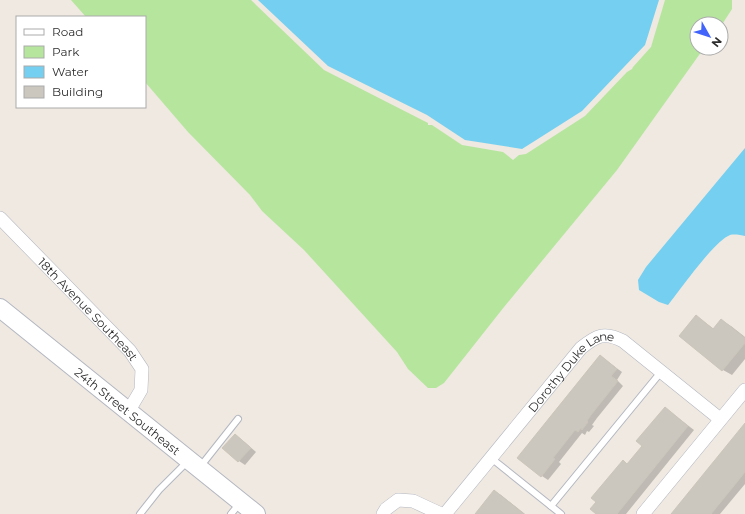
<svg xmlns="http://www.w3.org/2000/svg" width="745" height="514" font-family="Montserrat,sans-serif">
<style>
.green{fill:#b6e59e}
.water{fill:#75cff0}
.shadow{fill:#0003}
.building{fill:#cbc7bf;stroke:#cbc5ba}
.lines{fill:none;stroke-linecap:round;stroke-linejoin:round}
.lane-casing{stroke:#b4b7c1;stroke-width:8}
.street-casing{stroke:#b4b7c1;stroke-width:14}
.secondary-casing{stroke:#b4b7c1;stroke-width:20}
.lane{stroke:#fff;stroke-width:6}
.street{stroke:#fff;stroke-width:13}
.secondary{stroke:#fff;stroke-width:18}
.labels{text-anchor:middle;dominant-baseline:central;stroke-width:3;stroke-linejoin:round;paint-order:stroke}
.street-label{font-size:12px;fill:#2e2e2e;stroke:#fff}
</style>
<rect width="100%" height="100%" fill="#efe9e1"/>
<polygon class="green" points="71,0 251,0 324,70 428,123 428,125 432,125 462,145 503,152 513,160 519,155 526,154 585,116 627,72 632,69 633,67 651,47 665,0 732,0 732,9 721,26 721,24 697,24 697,48 704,48 617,170 504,307 444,383 436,388 428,388 408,369 397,352 304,250 262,211 250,195 188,132 145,82 145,17 86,17"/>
<g class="water">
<polygon points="258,0 659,0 645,45 582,111 522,149 465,140 427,115 328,66"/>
<path d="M745 148V236C741 235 734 234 730 235 714 241 681 289 668 305L659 302 639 290 638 280 646 267Z"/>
</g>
<g class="shadow">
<polygon points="696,316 714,329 721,320 731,326 745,337 745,359 732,375 723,370 680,336"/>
<polygon points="600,356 622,372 617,380 623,386 597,418 592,425 594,426 589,432 587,431 585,435 582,433 559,462 561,464 548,480 542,476"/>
<polygon points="665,408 694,430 626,514 597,514 597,501 623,461 628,464 643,446"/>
<polygon points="745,433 745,484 720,514 672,514"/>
<polygon points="235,435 241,439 256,452 245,465 239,461 224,448"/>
<polygon points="494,491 501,495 525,514 476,514"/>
</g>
<g class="building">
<polygon points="696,315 713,329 721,319 745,338 745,343 722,371 679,336"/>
<polygon points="600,355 616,368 617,369 611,376 618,381 591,415 587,421 588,422 582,430 581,428 578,432 575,430 553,458 555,459 541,477 517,458"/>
<polygon points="665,407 688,426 617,514 596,514 590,509 596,502 591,498 623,460 627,464 642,446 636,441"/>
<polygon points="745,423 745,472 733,487 711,514 671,514"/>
<polygon points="235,434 251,448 238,462 222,448"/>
<polygon points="494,490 524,514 475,514"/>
</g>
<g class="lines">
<g class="lane-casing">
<g id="lane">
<polyline points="491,458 561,514"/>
<polyline points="200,467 238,419"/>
<polyline points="551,506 661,372"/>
<polyline points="140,514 159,490 188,461"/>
<polyline points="231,514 240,503"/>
</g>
</g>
<g class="street-casing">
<g id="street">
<path id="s1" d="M0 218 130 351 142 369 141 390 128 412"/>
<polyline points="383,514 386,509 398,500 413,501 441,514"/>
<path id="s2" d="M445 514 581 348C596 336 604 331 623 341L720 419"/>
<polyline points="643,514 745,390"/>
</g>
</g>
<g class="secondary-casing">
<g id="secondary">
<path id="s3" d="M0 308 256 514"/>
</g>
</g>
<use href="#lane" class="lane"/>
<use href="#street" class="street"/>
<use href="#secondary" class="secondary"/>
</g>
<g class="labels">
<g class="street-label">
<text stroke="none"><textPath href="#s1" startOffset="127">18th Avenue Southeast</textPath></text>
<text stroke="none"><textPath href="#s2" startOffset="193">Dorothy Duke Lane</textPath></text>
<text stroke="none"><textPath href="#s3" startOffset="164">24th Street Southeast</textPath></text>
</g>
</g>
<rect x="16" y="16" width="130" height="92" fill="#ffffff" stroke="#ababab"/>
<rect x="24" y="29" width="20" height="6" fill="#ffffff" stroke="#ababab"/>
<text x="52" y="36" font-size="12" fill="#2e2e2e">Road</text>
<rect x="24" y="46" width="20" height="12" fill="#b6e59e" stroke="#ababab"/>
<text x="52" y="56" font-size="12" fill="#2e2e2e">Park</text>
<rect x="24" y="66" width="20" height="12" fill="#75cff0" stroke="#ababab"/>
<text x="52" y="76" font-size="12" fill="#2e2e2e">Water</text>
<rect x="24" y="86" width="20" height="12" fill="#cbc7bf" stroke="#ababab"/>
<text x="52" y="96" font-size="12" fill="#2e2e2e">Building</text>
<g transform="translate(709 36) rotate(129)"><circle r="19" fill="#ffffff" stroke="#ababab"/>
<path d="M0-3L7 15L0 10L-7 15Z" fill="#4264fb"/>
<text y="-6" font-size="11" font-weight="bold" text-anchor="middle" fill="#2e2e2e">N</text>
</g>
</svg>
